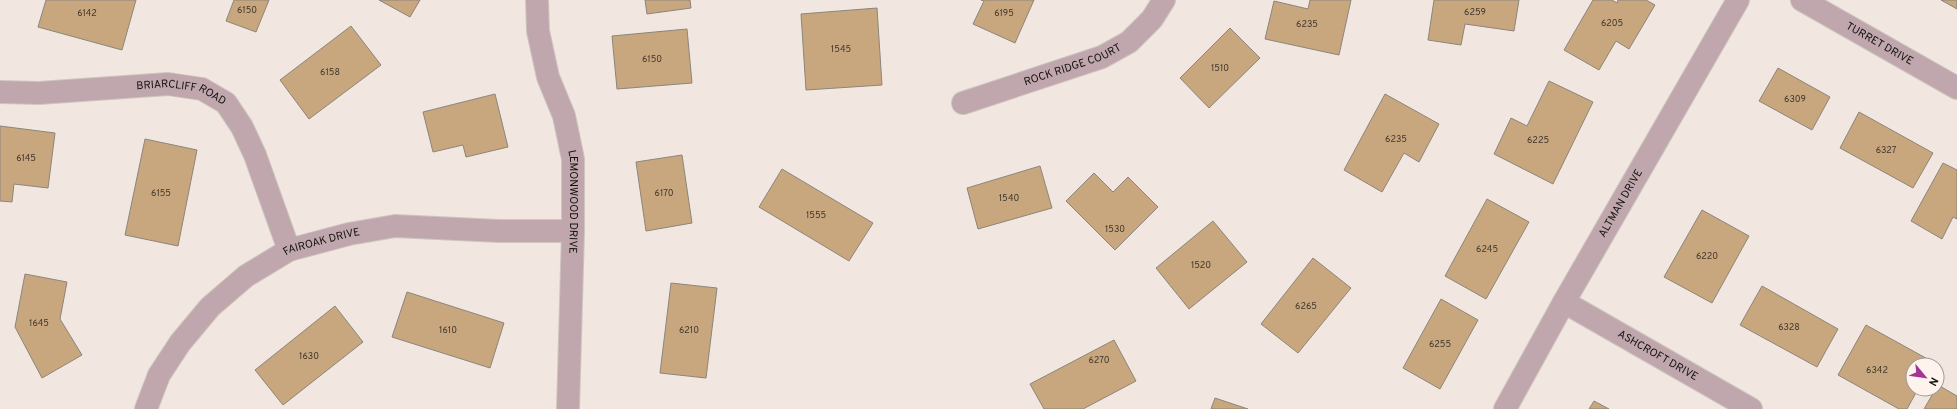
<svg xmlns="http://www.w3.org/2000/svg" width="1957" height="409" font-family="Overpass,sans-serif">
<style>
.building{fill:#c8a77f;stroke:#8c857c}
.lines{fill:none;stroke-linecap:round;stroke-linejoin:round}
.street-casing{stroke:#cec5bf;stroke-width:24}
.street{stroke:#c0a7ad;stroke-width:22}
.labels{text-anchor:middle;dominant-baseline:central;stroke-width:4;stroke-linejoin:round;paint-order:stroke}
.number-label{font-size:9px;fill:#42372b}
.street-label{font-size:11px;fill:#15120f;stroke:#fff4ed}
</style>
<rect width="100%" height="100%" fill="#f1e7e0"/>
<g class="building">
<polygon points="46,0 136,0 122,50 38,27"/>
<polygon points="234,0 269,0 256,32 226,21"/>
<polygon points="379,0 420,0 410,17"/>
<polygon points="645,0 690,0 691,8 647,14"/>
<polygon points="981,0 1034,0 1015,43 973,24 984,1"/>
<polygon points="1310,0 1351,0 1339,55 1265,39 1274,1 1308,9"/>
<polygon points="1434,0 1519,0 1514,31 1465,24 1461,45 1428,40"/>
<polygon points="1593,0 1612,0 1617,3 1618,0 1646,0 1655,5 1629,49 1616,41 1599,70 1564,50"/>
<polygon points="1941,0 1957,0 1957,9"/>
<polygon points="877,8 882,85 806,90 801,14"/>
<polygon points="351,26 381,65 309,119 280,80"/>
<polygon points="1230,28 1260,58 1209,108 1180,78"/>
<polygon points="687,29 692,83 617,89 612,36"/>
<polygon points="1778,68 1830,97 1812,130 1759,101"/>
<polygon points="1549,81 1593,102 1553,184 1494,154 1511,118 1527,126"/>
<polygon points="495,94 508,147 466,157 463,145 433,152 423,112"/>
<polygon points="1385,94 1439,124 1419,162 1404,153 1382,192 1344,170"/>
<polygon points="1859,112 1933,153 1913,188 1840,148"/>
<polygon points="0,126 55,133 48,188 14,184 12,202 0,201"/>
<polygon points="145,139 197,150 178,246 125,235"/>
<polygon points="682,155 692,223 646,231 636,162"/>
<polygon points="1943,163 1957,170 1957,219 1953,217 1942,239 1911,221"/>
<polygon points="1040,166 1052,208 978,229 967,188"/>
<polygon points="782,169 873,223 849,261 759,207"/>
<polygon points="1094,173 1113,192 1128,177 1158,207 1115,250 1066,201"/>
<polygon points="1487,199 1529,222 1486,299 1445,276"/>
<polygon points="1702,210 1749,236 1712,303 1664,277"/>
<polygon points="1213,221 1247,262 1189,309 1156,268"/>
<polygon points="1313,258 1351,288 1298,353 1261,324"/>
<polygon points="25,274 67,282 60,319 82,355 42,378 15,327"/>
<polygon points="671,283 717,288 706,378 660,373"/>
<polygon points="1762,286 1838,329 1817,367 1740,325"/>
<polygon points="407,292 504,323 490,368 392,337"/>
<polygon points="1441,299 1478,320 1440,389 1403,368"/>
<polygon points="335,306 363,342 283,405 255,370"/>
<polygon points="1866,325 1933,362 1931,365 1913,365 1913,389 1918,389 1907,409 1899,409 1838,375"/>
<polygon points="1114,340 1136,381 1083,409 1044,409 1030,384"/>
<polygon points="1938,385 1957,396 1957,409 1924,409"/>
<polygon points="1215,398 1248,409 1211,409"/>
<polygon points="1594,401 1609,409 1589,409"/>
</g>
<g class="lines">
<g class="street-casing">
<g id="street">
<path id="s1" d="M537 0 538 31 548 77 564 116 573 159V231L568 409"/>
<path id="s2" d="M1802 0 1957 88"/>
<path id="s3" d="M0 92 39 93 168 84 202 89 226 103 242 127 255 155 289 250"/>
<path id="s4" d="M963 103 1102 57 1129 42 1152 19 1164 0"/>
<path id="s5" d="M1564 302 1751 409"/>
<path id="s6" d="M146 409 159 375 180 343 210 307 246 276 289 250 349 234 395 226 499 231H573"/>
<path id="s7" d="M1505 409 1564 302 1738 0"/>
</g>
</g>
<use href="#street" class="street"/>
</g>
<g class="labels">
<g class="number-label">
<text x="247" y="10">6150</text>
<text x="1475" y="12">6259</text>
<text x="87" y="13">6142</text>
<text x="1004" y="13">6195</text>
<text x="1612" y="23">6205</text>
<text x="1307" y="24">6235</text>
<text x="841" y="49">1545</text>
<text x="652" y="59">6150</text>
<text x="1220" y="68">1510</text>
<text x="330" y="72">6158</text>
<text x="1795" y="99">6309</text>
<text x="1396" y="139">6235</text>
<text x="1538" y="140">6225</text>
<text x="1886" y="150">6327</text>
<text x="26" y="158">6145</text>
<text x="161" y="193">6155</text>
<text x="664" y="193">6170</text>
<text x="1009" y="198">1540</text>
<text x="816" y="215">1555</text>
<text x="1115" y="229">1530</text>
<text x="1487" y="249">6245</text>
<text x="1707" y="256">6220</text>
<text x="1201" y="265">1520</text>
<text x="1306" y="306">6265</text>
<text x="39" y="323">1645</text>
<text x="1789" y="327">6328</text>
<text x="448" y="330">1610</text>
<text x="689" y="330">6210</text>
<text x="1440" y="344">6255</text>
<text x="309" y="356">1630</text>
<text x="1099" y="360">6270</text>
<text x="1877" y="370">6342</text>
</g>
<g class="street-label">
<text stroke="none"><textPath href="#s2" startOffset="89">TURRET DRIVE</textPath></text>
<text stroke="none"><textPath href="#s4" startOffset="116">ROCK RIDGE COURT</textPath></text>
<text stroke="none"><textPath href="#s3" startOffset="183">BRIARCLIFF ROAD</textPath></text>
<text stroke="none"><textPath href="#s1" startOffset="207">LEMONWOOD DRIVE</textPath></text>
<text stroke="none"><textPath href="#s7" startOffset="236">ALTMAN DRIVE</textPath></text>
<text stroke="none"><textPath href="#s6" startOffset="253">FAIROAK DRIVE</textPath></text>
<text stroke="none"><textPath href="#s5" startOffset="108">ASHCROFT DRIVE</textPath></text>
</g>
</g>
<g transform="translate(1925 377) rotate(119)"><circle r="19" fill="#fff4ed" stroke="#a19a94"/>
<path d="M0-3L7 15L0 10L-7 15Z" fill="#a33594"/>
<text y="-6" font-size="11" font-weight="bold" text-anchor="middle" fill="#15120f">N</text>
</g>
</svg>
